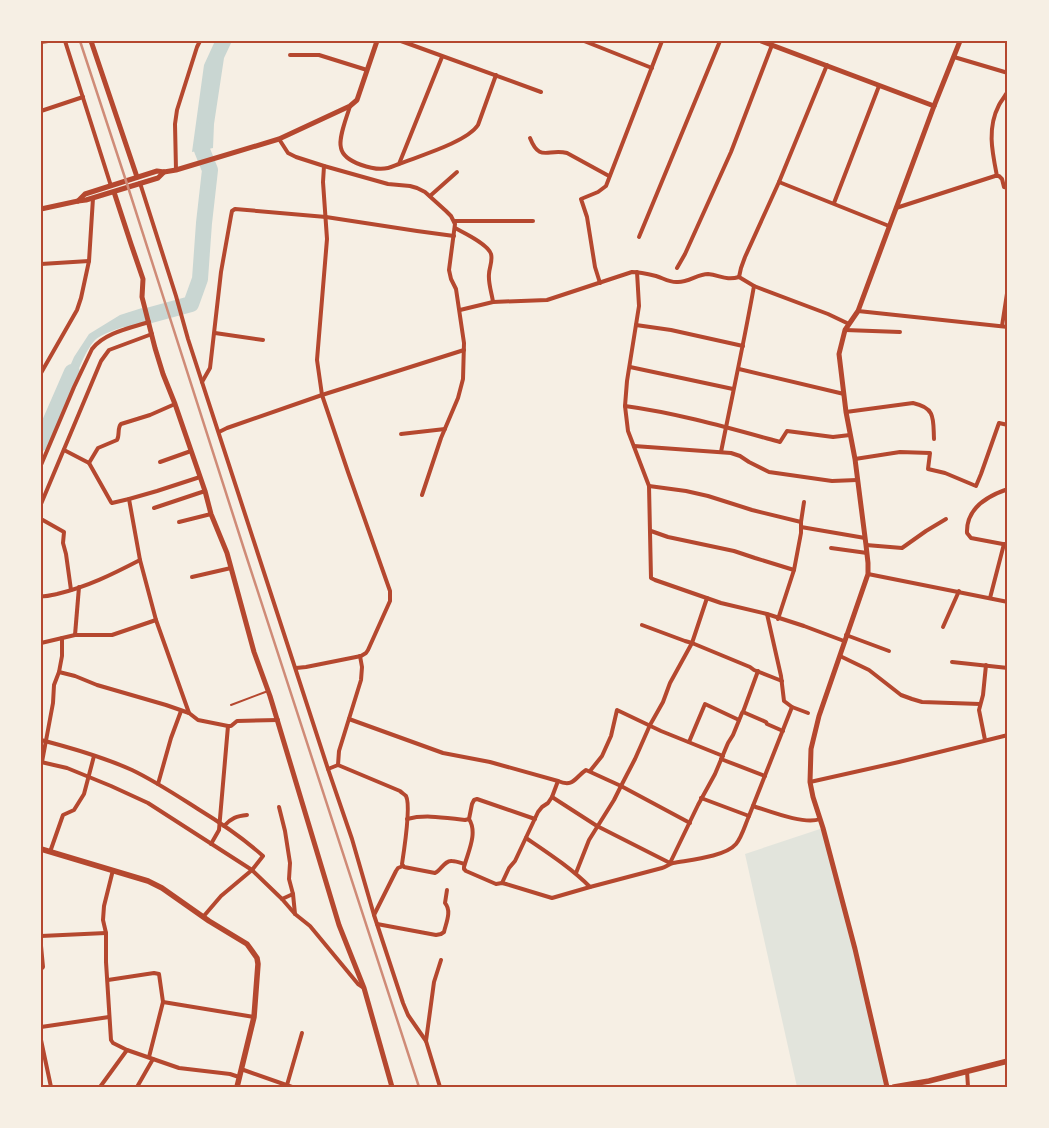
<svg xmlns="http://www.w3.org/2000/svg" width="1049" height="1128" font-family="'Asap Condensed',sans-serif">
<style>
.green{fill:#e2e4dc}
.water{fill:#c9d6d2}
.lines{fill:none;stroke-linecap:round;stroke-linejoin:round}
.river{stroke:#c9d6d2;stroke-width:16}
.service{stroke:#b5482f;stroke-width:2}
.minor{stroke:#b5482f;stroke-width:4}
.tertiary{stroke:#b5482f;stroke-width:5}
.secondary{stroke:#b5482f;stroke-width:5.5}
.rail{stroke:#cf8b77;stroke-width:2.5}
.neatline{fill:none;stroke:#b5482f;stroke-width:2}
</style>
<rect width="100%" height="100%" fill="#f6efe4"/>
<polygon class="green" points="823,828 887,1087 797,1087 745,854"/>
<g class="water">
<polygon points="215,41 232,41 224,58 214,124 213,148 192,152 204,65"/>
<path d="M142 308 146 320C133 324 104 332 95 340 84 352 76 377 69 392L60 389 74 357 89 334 120 315Z"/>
</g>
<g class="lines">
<g class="river">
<polyline points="129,321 191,304 200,279 204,223 210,170 202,150 205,130"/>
<polyline points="41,443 72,372"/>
</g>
<polyline class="service" points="231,705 268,691"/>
<g class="minor">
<polyline points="65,41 111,186"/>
<polyline points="401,41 541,92"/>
<polyline points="584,41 652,68"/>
<polyline points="41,42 48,41"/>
<polyline points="290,55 319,55 367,70"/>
<polyline points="954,57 1008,73"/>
<path d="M350 106C347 117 338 138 341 148 344 163 375 171 388 168 392 167 396 165 399 164L442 57"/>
<polyline points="41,111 83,97"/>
<path d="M530 138C540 163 548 148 567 153L609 176"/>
<polyline points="279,139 288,153 296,157 324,166 323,182 327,239 317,360 322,395 348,472 390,591 390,601 368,650 366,653 361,656 306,667 296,668"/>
<path d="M399 164C419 156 467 142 478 125L496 75"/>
<polyline points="324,166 388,184 410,186 417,188 425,192 446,211 451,216 455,224 449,270 451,279 456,289 464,343 463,379 458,398 441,438 422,495"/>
<polyline points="176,170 175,124 177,110 197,47 200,41"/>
<path d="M997 176C992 151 987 128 999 105 1001 101 1004 98 1006 94"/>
<polyline points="779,182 889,226"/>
<polyline points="140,183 176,296 188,339 328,769 352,839 374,915 403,1003 408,1015 426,1041 440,1087"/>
<polyline points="430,196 457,172"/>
<polyline points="834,203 879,86"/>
<polyline points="896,208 995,176 999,176 1002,179 1004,187 1008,188"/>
<polyline points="454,221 533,221"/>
<path d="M455 228C464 233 488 244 491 254 493 261 489 268 489 274 488 283 492 294 493 302"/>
<polyline points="639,237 720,41"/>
<polyline points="41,264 89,261"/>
<polyline points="677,268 685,254 731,152 772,45"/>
<polyline points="637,272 639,306 627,381 625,406 628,431 649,486 651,578 655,580 721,603 767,614 804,626 844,641"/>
<polyline points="739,277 741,268 745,257 779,182 827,65"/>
<polyline points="739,277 754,286 828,314 849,324"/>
<polyline points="600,283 595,267 587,217 581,199 598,192 606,186 662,41"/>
<path d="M460 310 493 302 547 300 632 272C640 272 648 274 656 276 663 278 670 283 678 282 689 282 698 274 708 274 720 275 726 281 739 277"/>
<polyline points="858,311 1008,327"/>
<polyline points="636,325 671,330 743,346"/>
<polyline points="1002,326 1008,287"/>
<polyline points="845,330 900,332"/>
<polyline points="215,333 263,340"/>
<polyline points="630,367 733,389"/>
<polyline points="739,369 844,394"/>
<polyline points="41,373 77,310 81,298 89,261 93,198"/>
<polyline points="202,382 210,368 221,272 231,216 232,211 235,209 326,217 417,231 454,236"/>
<path d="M625 406C677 413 729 428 780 442L787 431 833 437 850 435"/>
<path d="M846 412 913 403C936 408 933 419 934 439"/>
<polyline points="219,432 227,428 322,395 464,350"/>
<polyline points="401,434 445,429"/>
<polyline points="634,446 731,453 740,456 749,462 769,472 832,481 857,480"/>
<polyline points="64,450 89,463 111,502 112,503 129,499 140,560 156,620 189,713"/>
<path d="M721 452C732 397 744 342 754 286"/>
<polyline points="855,459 900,452 930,453 928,469 945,473 976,486 981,474 999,423 1008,425"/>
<polyline points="160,462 191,451"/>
<path d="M89 463 98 448 117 440C120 435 117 428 121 424L150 415 175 404"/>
<path d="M41 465 74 387 92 349C104 333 130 328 149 322"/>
<polyline points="649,486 686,491 708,496 752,510 801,522 801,533 794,570 778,619"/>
<path d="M1008 489C987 496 966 509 967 533L971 538 1008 545"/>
<polyline points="129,499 157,491 200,477"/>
<polyline points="41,504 101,361 109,350 152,334"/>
<polyline points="154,508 205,491"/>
<polyline points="41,519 64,532 63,543 66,554 71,590"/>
<polyline points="179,522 211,514"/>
<polyline points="801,522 804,502"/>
<polyline points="801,527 865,538"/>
<polyline points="651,531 668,537 734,551 755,558 794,570"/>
<polyline points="866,545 902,548 926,531 946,519"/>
<polyline points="831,548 867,553"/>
<polyline points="868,574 1008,602"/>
<polyline points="192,577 231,568"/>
<path d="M41 596C47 597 51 595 57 594 87 587 113 574 140 560"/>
<polyline points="990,598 1004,544"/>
<polyline points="767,614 781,676 784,701 792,707 808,713"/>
<polyline points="642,625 685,641 692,643 750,667 754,670 782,681"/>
<polyline points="943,627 959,591"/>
<polyline points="75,635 79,587"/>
<polyline points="846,635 889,651"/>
<polyline points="41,643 75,635 112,635 156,620"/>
<polyline points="840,656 869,670 901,695 912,699 922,702 980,704"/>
<polyline points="952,662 1008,668"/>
<polyline points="59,672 75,676 97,685 166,705 189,713 198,720 228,726 231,726 237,721 278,720"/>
<polyline points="743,712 758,671"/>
<polyline points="349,719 443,753 490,762 558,781"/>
<path d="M41 740C72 748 103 757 132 770 155 781 176 795 198 809 221 823 243 838 263 856L252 870 221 896 203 917"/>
<polyline points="985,740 979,710 983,695 986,665"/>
<polyline points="689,742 705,704 739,720"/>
<polyline points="721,759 765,776"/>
<polyline points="41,762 67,768 111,786 148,803 252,870 282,899 295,914 310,926 358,984 364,988"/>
<polyline points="42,762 53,703 54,685 59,672 62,656 62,638"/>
<polyline points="338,765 339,751 361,680 362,667 360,656"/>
<path d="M328 769 338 765 400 791C402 793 404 794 406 796 411 805 404 851 402 864L404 867 435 873C441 870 445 860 452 861 456 861 461 863 464 864"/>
<polyline points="590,771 602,756 611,736 617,710 661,731 723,756"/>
<polyline points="810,782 899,762 1008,735"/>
<polyline points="158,784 171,738 181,711"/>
<polyline points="552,797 597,826 670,863 698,805 715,774 728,743 733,735 742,713 743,712 766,722 767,724 783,731"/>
<polyline points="701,798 749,816 792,707"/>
<path d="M753 806C769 811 804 825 820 819"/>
<polyline points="279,807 285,831 290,863 289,879 293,894"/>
<path d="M407 819C426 814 446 818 465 820L469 819 472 804 474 800 477 799 535 819"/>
<path d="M469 819C478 833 468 852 464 867V869L466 871 496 884 502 883 506 884 552 898 590 887 662 868C666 867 669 864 673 863 688 860 725 857 736 844 742 837 745 825 749 816"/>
<path d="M224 826C231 818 237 816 247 815"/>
<path d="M526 838C548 853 571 868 590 887"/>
<polyline points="211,844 219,830 228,726"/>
<polyline points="50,852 63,815 74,810 84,794 94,756"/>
<polyline points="113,870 104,906 103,920 106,933 106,962 111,1040 113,1043 127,1050 179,1068 230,1074 239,1077"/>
<polyline points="576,873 589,840 614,800 621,786 690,823"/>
<path d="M502 883 509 868 515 861 538 812 542 807 548 803 552 797 558 781C574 788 575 777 586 770L621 786 635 759 650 725 663 702 670 683 692 643 707 598"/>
<polyline points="282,899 293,894 295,914"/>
<polyline points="374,915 396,871 398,868 403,866"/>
<path d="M377 924 436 935 441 934 444 932C446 923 452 911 445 903L447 890"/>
<polyline points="41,936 106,933"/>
<polyline points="41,946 43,967 41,969"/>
<polyline points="108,980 154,973 159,974 163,1002 149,1057"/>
<polyline points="163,1002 254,1017"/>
<polyline points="41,1027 109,1017"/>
<polyline points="41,1040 51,1087"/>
<polyline points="426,1041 434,982 441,960"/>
<polyline points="241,1069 292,1087"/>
<polyline points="967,1071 968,1087"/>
<polyline points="287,1085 302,1033"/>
<polyline points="100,1087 127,1050"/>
<polyline points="137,1087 153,1059"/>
</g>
<g class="tertiary">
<polyline points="91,41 137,177"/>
<polyline points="761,41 934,106"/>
<polyline points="114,192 131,244 143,279 142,297 155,348 163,374 175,404 205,491 211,514 227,553 254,652 270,696 339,925 364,988 392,1087"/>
<polyline points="78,201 85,194 157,171 164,172 176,170 279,139 350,106 357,100 377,41"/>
<polyline points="41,209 78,201 86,200 158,178 164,172"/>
<polyline points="887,1087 855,949 823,828 813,797 810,782 811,749 819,716 868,574 868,563 866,545 855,459 846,412 839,354 845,330 858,311 934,106 960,41"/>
</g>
<g class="secondary">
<polyline points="41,849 148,881 162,888 209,921 247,944 257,958 258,964 254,1017 237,1087"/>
<polyline points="894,1087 929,1081 1008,1061"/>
</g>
<polyline class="rail" points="80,41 128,187 243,546 419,1087"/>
</g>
<rect width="1049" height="1128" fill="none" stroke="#f6efe4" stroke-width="85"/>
<rect x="42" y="42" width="964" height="1044" class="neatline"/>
</svg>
